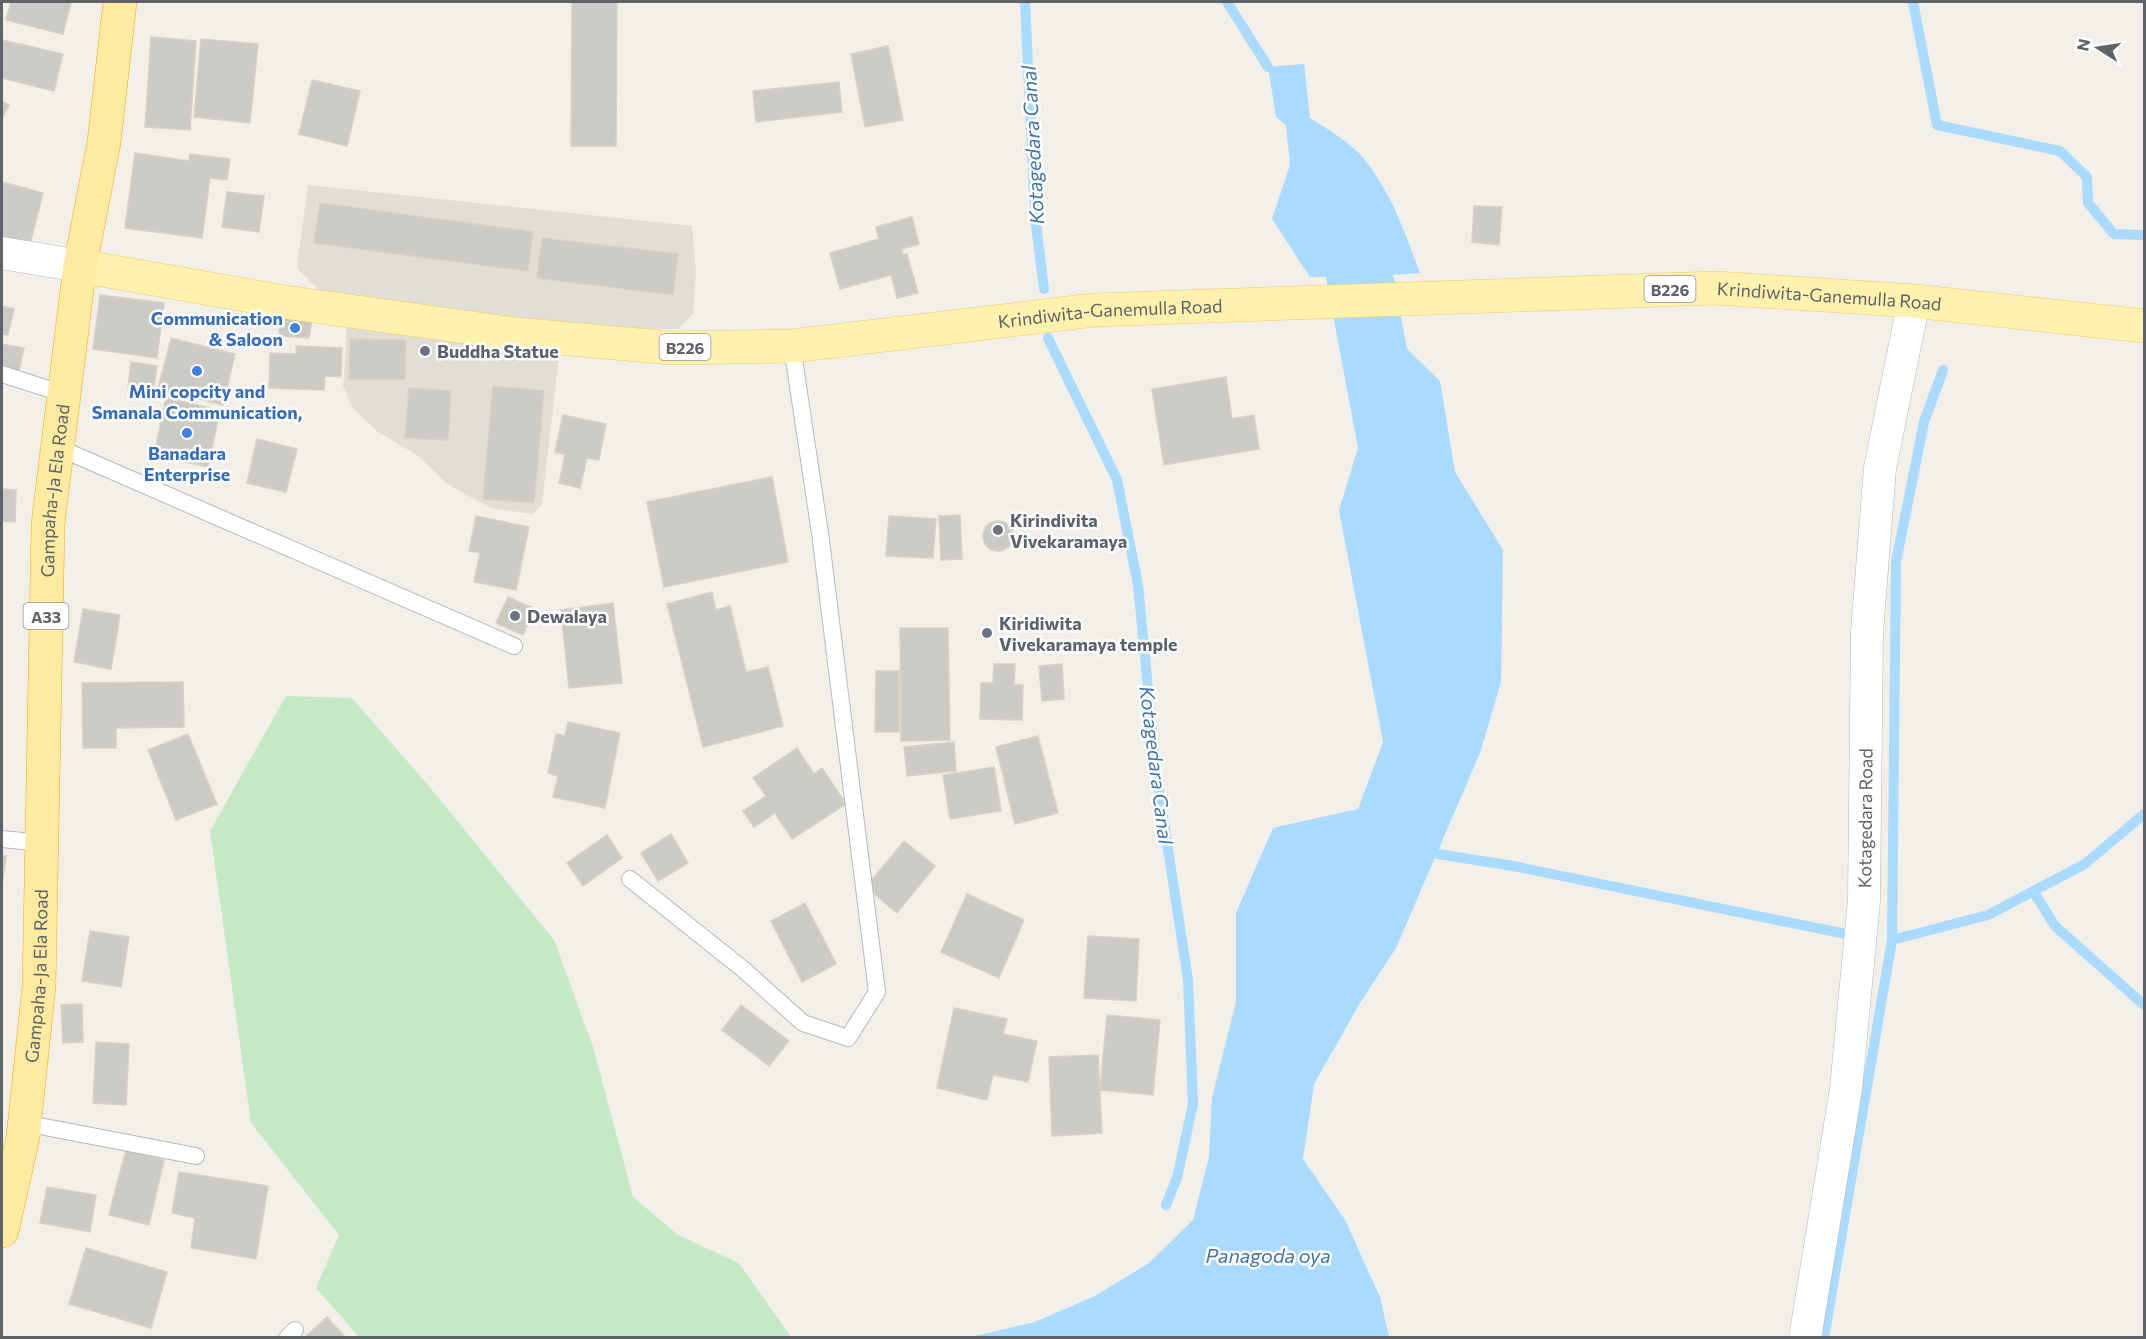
<svg xmlns="http://www.w3.org/2000/svg" width="2146" height="1339" font-family="Commissioner,sans-serif">
<style>
.education{fill:#e1ded6}
.green{fill:#c5e8c5}
.water{fill:#aadaff}
.lines{fill:none;stroke-linecap:round;stroke-linejoin:round}
.stream{stroke:#aadaff;stroke-width:10}
.building{fill:#cccac5;stroke:#d6d1c6;stroke-width:1.5}
.service-casing{stroke:#b5b8bc;stroke-width:18}
.minor-casing{stroke:#b5b8bc;stroke-width:33}
.primary-casing{stroke:#f2c960;stroke-width:34}
.trunk-casing{stroke:#f9ab00;stroke-width:34}
.service{stroke:#fff;stroke-width:16}
.minor{stroke:#fff;stroke-width:32}
.primary{stroke:#fff2af;stroke-width:33}
.trunk{stroke:#feeaa1;stroke-width:33}
.shop-dot{fill:#3f7fe0;stroke:#fff;stroke-width:2}
.worship-dot{fill:#6b7280;stroke:#fff;stroke-width:2}
.labels{text-anchor:middle;dominant-baseline:central;stroke-width:5;stroke-linejoin:round;paint-order:stroke}
.shield{fill:#fff;stroke:#8f9295;stroke-width:1.5}
.shield-label{font-size:16px;font-weight:bold;fill:#5f6368}
.street-label{font-size:18px;fill:#5f6368;stroke:#fff}
.shop-label{font-size:18px;font-weight:bold;fill:#366cbe;stroke:#fff}
.worship-label{font-size:18px;font-weight:bold;fill:#5b616d;stroke:#fff;text-anchor:start}
.water-label{font-size:20px;font-style:italic;fill:#4174aa;stroke:#fff}
</style>
<rect width="100%" height="100%" fill="#f1efe8"/>
<polygon class="education" points="308,185 692,226 696,272 693,314 678,329 562,329 542,504 533,514 490,508 449,485 417,455 378,432 353,408 343,386 346,348 346,301 322,294 297,268"/>
<polygon class="green" points="286,696 352,698 428,785 554,940 593,1047 633,1197 678,1235 739,1263 791,1337 359,1337 316,1288 339,1235 251,1123 210,831"/>
<path class="water" d="M1304 64 1310 118C1330 131 1354 144 1368 164 1393 197 1406 236 1420 273L1393 275 1407 349 1440 381 1455 472 1503 550 1501 682 1480 753 1396 948 1360 1003 1314 1084 1303 1159 1345 1220 1380 1297 1389 1337 965 1338 1035 1322 1095 1296 1149 1263 1193 1220 1209 1157 1212 1098 1236 1002V913L1273 828 1358 809 1383 742 1339 510 1358 448 1326 277H1310L1272 219 1290 165 1286 125 1276 117 1268 67Z"/>
<g class="lines">
<g class="stream">
<polyline points="1025,2 1035,216 1044,289"/>
<polyline points="1227,2 1268,67"/>
<polyline points="1913,2 1937,125 2060,151 2087,177 2088,203 2114,234 2144,235"/>
<polyline points="1048,338 1117,480 1138,585 1156,771 1188,980 1193,1104 1177,1178 1166,1205"/>
<polyline points="1438,854 1513,866 1846,934"/>
<polyline points="2033,891 2055,926 2144,1005"/>
<polyline points="1892,940 1988,915 2085,864 2144,814"/>
<polyline points="1824,1338 1892,940 1896,562 1924,422 1943,370"/>
</g>
</g>
<g class="building">
<polygon points="11,2 71,2 63,34 6,20"/>
<polygon points="572,2 617,2 616,146 571,146"/>
<polygon points="151,37 196,41 190,130 145,127"/>
<polygon points="201,39 258,44 250,123 194,117"/>
<polygon points="2,40 63,54 54,91 2,78"/>
<polygon points="888,46 903,120 865,127 851,54"/>
<polygon points="312,80 360,91 347,146 299,134"/>
<polygon points="839,82 842,112 756,122 753,91"/>
<polygon points="2,101 9,105 2,119"/>
<polygon points="135,153 189,161 190,154 230,159 227,180 210,178 202,238 125,228"/>
<polygon points="2,182 43,193 30,244 2,237"/>
<polygon points="227,192 264,196 259,232 222,227"/>
<polygon points="320,203 533,232 528,271 314,243"/>
<polygon points="1474,206 1502,207 1499,245 1472,242"/>
<polygon points="912,217 919,244 902,249 903,255 907,254 918,293 897,298 891,275 840,289 830,253 879,239 876,227"/>
<polygon points="542,238 678,254 673,295 537,278"/>
<polygon points="100,295 164,303 157,358 93,349"/>
<polygon points="2,306 14,309 8,335 2,334"/>
<polygon points="281,317 312,320 309,338 279,336"/>
<polygon points="171,338 235,354 223,405 158,389"/>
<polygon points="350,339 406,340 405,379 349,379"/>
<polygon points="2,344 24,348 19,371 2,368"/>
<polygon points="296,346 342,348 341,377 325,376 324,390 269,388 270,353 297,354"/>
<polygon points="131,362 157,366 153,392 128,388"/>
<polygon points="1226,377 1232,419 1254,415 1259,449 1164,465 1152,389"/>
<polygon points="493,386 544,391 534,503 483,499"/>
<polygon points="409,388 451,391 448,440 405,438"/>
<polygon points="166,398 220,410 208,467 154,455"/>
<polygon points="563,415 606,424 599,460 587,458 580,488 559,483 565,455 555,452"/>
<polygon points="257,439 297,449 286,492 247,483"/>
<polygon points="772,477 788,562 664,587 647,502"/>
<polygon points="2,489 16,490 15,522 2,521"/>
<polygon points="960,515 962,559 941,560 939,516"/>
<polygon points="476,516 529,527 516,590 474,582 480,553 469,551"/>
<polygon points="889,516 936,519 933,558 886,556"/>
<circle cx="998" cy="536" r="15"/>
<polygon points="712,592 716,610 730,606 746,672 768,667 783,726 703,747 667,604"/>
<polygon points="508,597 535,609 523,635 496,623"/>
<polygon points="613,603 622,683 569,688 561,610"/>
<polygon points="83,609 120,615 111,669 74,662"/>
<polygon points="900,628 948,628 950,740 901,741"/>
<polygon points="994,664 1015,664 1014,685 1023,685 1022,720 980,719 981,683 993,683"/>
<polygon points="1062,664 1064,699 1042,701 1039,666"/>
<polygon points="876,671 899,671 899,732 875,732"/>
<polygon points="183,682 184,727 116,728 116,748 83,748 82,683"/>
<polygon points="568,722 620,733 605,808 553,797 558,776 548,773 556,734 565,736"/>
<polygon points="188,734 217,804 176,820 148,750"/>
<polygon points="1038,736 1058,813 1015,824 996,747"/>
<polygon points="954,742 956,771 907,776 904,747"/>
<polygon points="797,748 814,774 822,768 846,804 792,839 775,813 754,827 743,811 766,796 753,778"/>
<polygon points="994,767 1001,811 950,819 943,775"/>
<polygon points="671,834 688,863 658,881 641,853"/>
<polygon points="607,835 622,858 583,886 567,863"/>
<polygon points="904,841 935,866 897,913 866,887"/>
<polygon points="2,856 6,856 2,886"/>
<polygon points="967,894 1024,920 999,978 941,952"/>
<polygon points="805,903 836,964 802,982 771,921"/>
<polygon points="90,931 129,937 121,987 82,981"/>
<polygon points="1088,936 1139,939 1136,1001 1084,998"/>
<polygon points="82,1004 83,1042 63,1043 61,1005"/>
<polygon points="741,1005 789,1041 769,1066 722,1030"/>
<polygon points="954,1008 1007,1019 1003,1034 1037,1041 1028,1082 993,1075 987,1100 937,1088"/>
<polygon points="1107,1015 1160,1020 1153,1095 1100,1090"/>
<polygon points="96,1042 129,1044 126,1105 93,1103"/>
<polygon points="1098,1055 1102,1133 1052,1136 1049,1057"/>
<polygon points="126,1150 164,1160 149,1225 109,1215"/>
<polygon points="179,1172 268,1186 256,1259 191,1248 195,1218 172,1213"/>
<polygon points="47,1187 96,1195 90,1232 40,1223"/>
<polygon points="86,1248 167,1272 151,1328 69,1304"/>
<polygon points="327,1317 346,1338 306,1338 305,1337"/>
</g>
<g class="lines">
<g class="service-casing">
<g id="service">
<polyline points="2,374 64,394"/>
<polyline points="57,447 514,646"/>
<polyline points="2,839 42,843"/>
<polyline points="630,879 744,970 803,1023 848,1038 877,992 820,533 792,346"/>
<polyline points="24,1123 196,1156"/>
<polyline points="287,1338 295,1330"/>
</g>
</g>
<g class="minor-casing">
<g id="minor">
<polyline points="2,253 80,266"/>
<path id="s1" d="M1805 1338 1846 1089 1864 900 1867 632 1880 468 1914 301"/>
</g>
</g>
<g class="primary-casing">
<g id="primary">
<path id="s2" d="M80 266 278 301 514 334 672 348 792 346 1094 310 1716 288 1914 301 2144 326"/>
</g>
</g>
<g class="trunk-casing">
<g id="trunk">
<path id="s3" d="M2 1231 23 1137 39 986 48 524 80 266 104 142 120 2"/>
</g>
</g>
<use href="#service" class="service"/>
<use href="#minor" class="minor"/>
<use href="#primary" class="primary"/>
<use href="#trunk" class="trunk"/>
</g>
<g class="shop-dot">
<circle cx="295" cy="328" r="6"/>
<circle cx="197" cy="371" r="6"/>
<circle cx="187" cy="433" r="6"/>
</g>
<g class="worship-dot">
<circle cx="425" cy="351" r="6"/>
<circle cx="998" cy="530" r="6"/>
<circle cx="515" cy="616" r="6"/>
<circle cx="987" cy="633" r="6"/>
</g>
<g class="labels">
<g class="shield">
<rect x="1644.5" y="276" width="51" height="26" rx="4.5"/>
<rect x="659.5" y="334" width="51" height="26" rx="4.5"/>
<rect x="23.5" y="603" width="45" height="26" rx="4.5"/>
</g>
<g class="shield-label">
<text x="1670" y="289">B226</text>
<text x="685" y="347">B226</text>
<text x="46" y="616">A33</text>
</g>
<g class="street-label">
<text stroke="none"><textPath href="#s2" startOffset="1758">Krindiwita-Ganemulla Road</textPath></text>
<text stroke="none"><textPath href="#s2" startOffset="1038">Krindiwita-Ganemulla Road</textPath></text>
<text stroke="none"><textPath href="#s3" startOffset="744">Gampaha-Ja Ela Road</textPath></text>
<text stroke="none"><textPath href="#s1" startOffset="524">Kotagedara Road</textPath></text>
<text stroke="none"><textPath href="#s3" startOffset="258">Gampaha-Ja Ela Road</textPath></text>
</g>
<g class="shop-label">
<text x="283" y="318" text-anchor="end">Communication<tspan x="283" dy="21">&amp; Saloon</tspan></text>
<text x="197" y="391">Mini copcity and<tspan x="197" dy="21">Smanala Communication,</tspan></text>
<text x="187" y="453">Banadara<tspan x="187" dy="21">Enterprise</tspan></text>
</g>
<g class="worship-label">
<text x="437" y="351">Buddha Statue</text>
<text x="1010" y="520">Kirindivita<tspan x="1010" dy="21">Vivekaramaya</tspan></text>
<text x="527" y="616">Dewalaya</text>
<text x="999" y="623">Kiridiwita<tspan x="999" dy="21">Vivekaramaya temple</tspan></text>
</g>
<g class="water-label">
<text transform="translate(1032 145) rotate(-93)">Kotagedara Canal</text>
<text transform="translate(1157 765) rotate(83)">Kotagedara Canal</text>
<text x="1268" y="1255">Panagoda oya</text>
</g>
</g>
<rect width="2146" height="1339" fill="none" stroke="#5f6368" stroke-width="6"/>
<g transform="translate(2098 48) rotate(282)" stroke="#ffffff" stroke-width="4.5" paint-order="stroke">
<path d="M0-4.5L10 22L0 15L-10 22Z" fill="#5f6368"/>
<text y="-9" font-size="16" font-weight="bold" text-anchor="middle" fill="#5f6368">N</text>
</g>
</svg>
